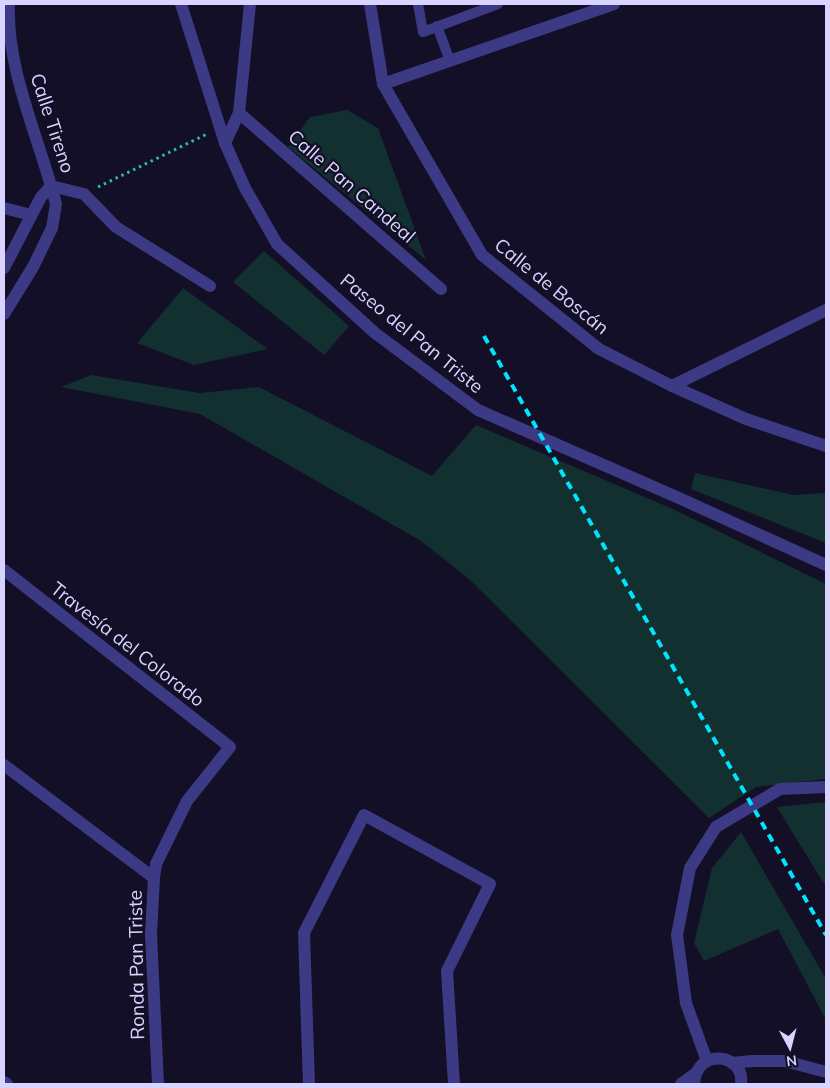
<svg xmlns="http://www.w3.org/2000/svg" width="830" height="1088" font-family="Mulish,sans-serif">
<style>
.green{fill:#12302f}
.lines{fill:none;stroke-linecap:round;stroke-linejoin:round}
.path{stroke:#2fb8b0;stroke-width:3;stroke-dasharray:2.5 4;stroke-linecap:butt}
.lane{stroke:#3d3a85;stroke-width:10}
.street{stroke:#3d3a85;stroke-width:12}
.rail{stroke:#00e5ff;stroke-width:4;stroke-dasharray:8 6;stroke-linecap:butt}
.labels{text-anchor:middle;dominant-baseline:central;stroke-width:4.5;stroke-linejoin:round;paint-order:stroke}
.street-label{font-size:19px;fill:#d9d4ff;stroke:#130f26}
</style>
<rect width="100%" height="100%" fill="#130f26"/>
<g class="green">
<polygon points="347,110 378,128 426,260 288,147 310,117"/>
<polygon points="264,251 349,326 324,355 233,282"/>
<polygon points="183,288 268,349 194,365 137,343"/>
<polygon points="91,375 200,393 259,387 432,476 476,425 673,509 826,584 826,779 756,787 709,818 469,579 421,541 200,414 61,387"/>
<polygon points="695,473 793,495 826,493 826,543 691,489"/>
<polygon points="826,802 826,887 777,807"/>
<polygon points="741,832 826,979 826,1020 778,929 704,961 694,943 712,868"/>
</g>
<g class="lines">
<polyline class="path" points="98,187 207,134"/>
<g class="lane">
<polyline points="418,4 423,32 498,4"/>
<polyline points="437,26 450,61"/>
</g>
<g class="street">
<polyline points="181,4 225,143 245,188 277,244 375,333 478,410 679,498 826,565"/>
<polyline points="370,4 383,84 482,255 599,349 672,386 746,419 826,446"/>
<polyline points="383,84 614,4"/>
<polyline points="239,113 441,289"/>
<polyline points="225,143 239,113 250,4"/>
<polyline points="51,186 84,194 116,227 210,286"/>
<polyline points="4,208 31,215"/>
<polyline points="4,268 41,197 51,186"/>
<path d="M4 314 33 267 52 228 56 204C40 140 6 70 9 4"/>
<polyline points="672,386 826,310"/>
<polyline points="4,570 230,747 187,801 156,864 154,878 151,934 158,1084"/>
<polyline points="4,765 154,878"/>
<polyline points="707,1061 686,1003 677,935 690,868 716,827 780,789 826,787"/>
<polyline points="732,1063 752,1061 785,1061 826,1072"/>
<polyline points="4,1082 7,1084"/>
<polyline points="309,1084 304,933 364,815 490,884 447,971 454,1084"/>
<polyline points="681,1084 695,1074"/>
<path d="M694 1084C696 1047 745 1053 741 1084"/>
</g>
<polyline class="rail" points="484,336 826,935"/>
</g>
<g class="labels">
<g class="street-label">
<text transform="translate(53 123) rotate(72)">Calle Tireno</text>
<text transform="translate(352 186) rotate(41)">Calle Pan Candeal</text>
<text transform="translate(552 286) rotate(39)">Calle de Boscán</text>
<text transform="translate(412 333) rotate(39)">Paseo del Pan Triste</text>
<text transform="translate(128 644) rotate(38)">Travesía del Colorado</text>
<text transform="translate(136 965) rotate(-91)">Ronda Pan Triste</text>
</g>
</g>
<rect width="830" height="1088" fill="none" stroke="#d9d4ff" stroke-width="10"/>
<g transform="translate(790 1048) rotate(173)" stroke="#130f26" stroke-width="4" paint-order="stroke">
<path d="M0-4L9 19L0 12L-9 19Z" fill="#d9d4ff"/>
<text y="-8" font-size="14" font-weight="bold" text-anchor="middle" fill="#d9d4ff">N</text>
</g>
</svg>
